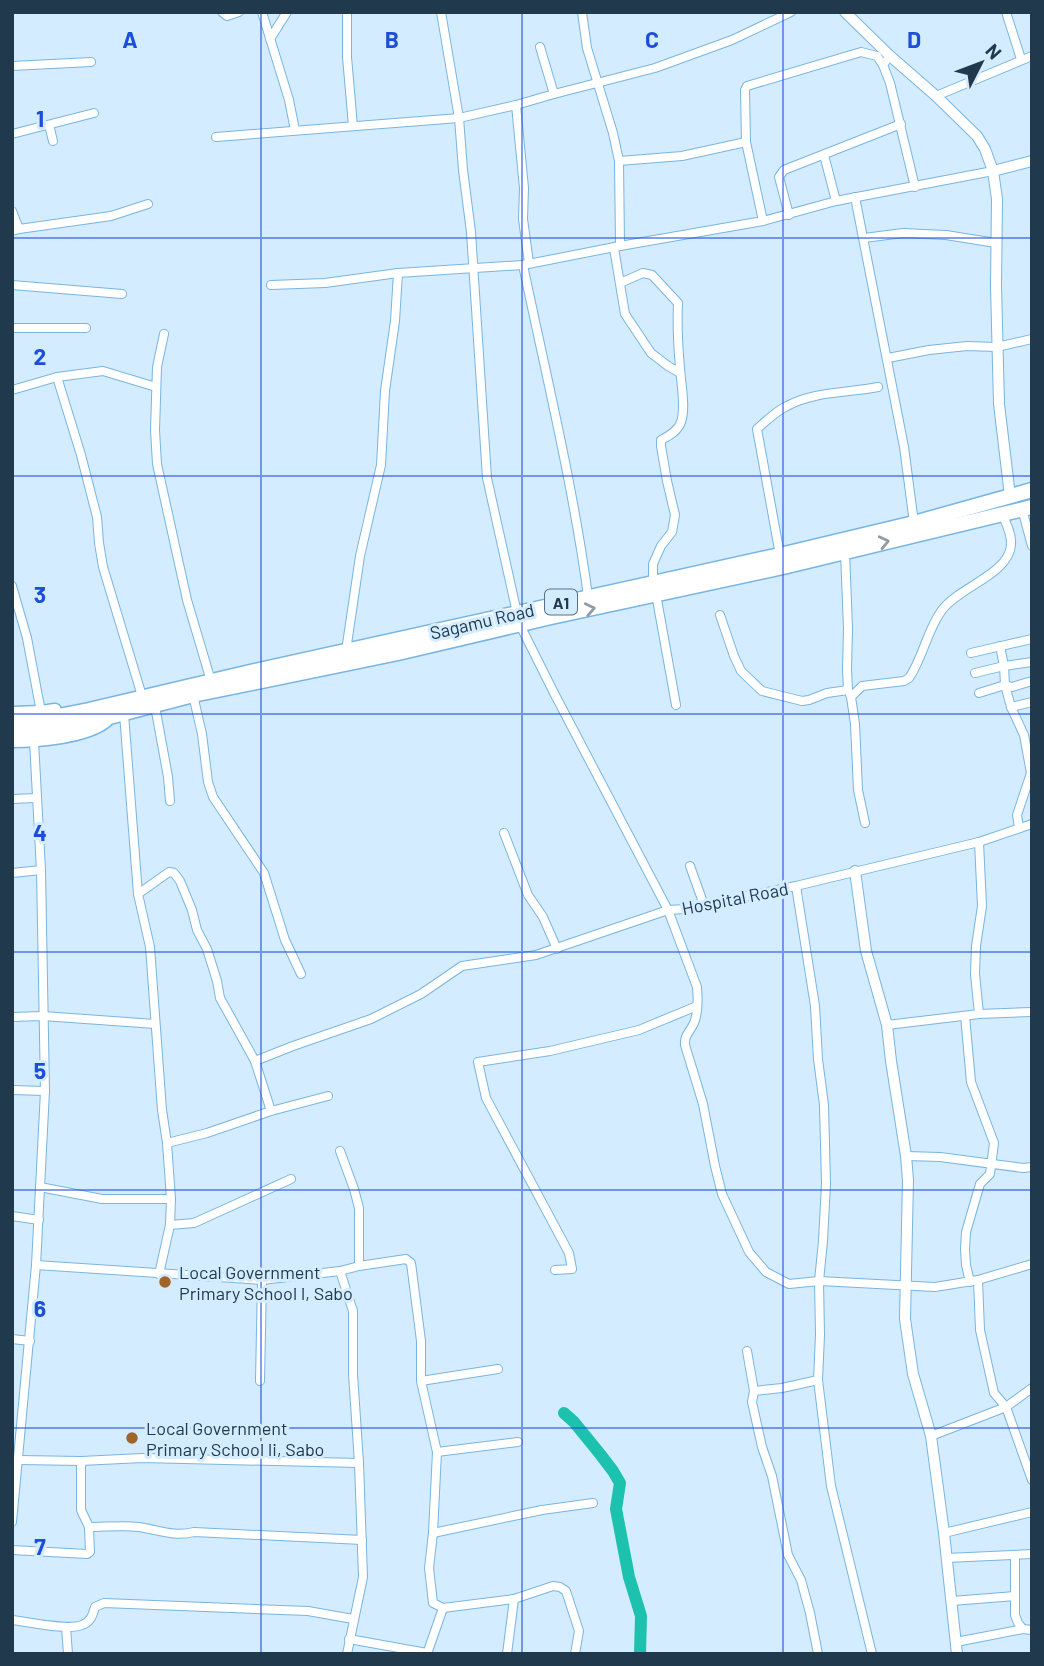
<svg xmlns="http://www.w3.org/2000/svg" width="1044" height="1666" font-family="Barlow,sans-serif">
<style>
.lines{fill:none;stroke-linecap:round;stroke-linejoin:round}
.river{stroke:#1cc2ae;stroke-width:12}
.minor-casing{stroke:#78b5e2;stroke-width:10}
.tertiary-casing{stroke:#78b5e2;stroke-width:12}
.primary-casing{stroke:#78b5e2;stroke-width:15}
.trunk-casing{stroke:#78b5e2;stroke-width:17}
.minor{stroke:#fff;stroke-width:8}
.tertiary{stroke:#fff;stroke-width:10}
.primary{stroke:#fff;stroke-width:12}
.trunk{stroke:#fff;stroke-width:14}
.oneway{stroke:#909ca6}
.grid{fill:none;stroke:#1d4ed8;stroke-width:2;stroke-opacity:0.55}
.poi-dot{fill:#a26529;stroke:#d4ecff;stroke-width:2.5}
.labels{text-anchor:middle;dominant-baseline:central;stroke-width:6;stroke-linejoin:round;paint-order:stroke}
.shield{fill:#d4ecff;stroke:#566f82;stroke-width:2}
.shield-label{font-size:16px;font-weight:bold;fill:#20394c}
.street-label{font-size:18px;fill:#20394c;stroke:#d4ecff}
.poi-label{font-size:18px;fill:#20394c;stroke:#d4ecff;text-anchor:start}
.grid-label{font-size:23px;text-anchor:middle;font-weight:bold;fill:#1d4ed8;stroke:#d4ecff;stroke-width:6;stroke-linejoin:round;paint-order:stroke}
</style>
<rect width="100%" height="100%" fill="#d4ecff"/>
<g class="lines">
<polyline class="river" points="564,1413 574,1422 600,1454 613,1471 620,1483 616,1509 629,1577 641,1616 640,1654"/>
<g class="minor-casing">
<g id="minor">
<polyline points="222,12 227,16 239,12"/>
<polyline points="262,12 289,100 295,130"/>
<polyline points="347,12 347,57 353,126"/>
<polyline points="441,12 459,118 463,170 471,232 487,478 517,613"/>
<polyline points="582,12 587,48 613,133 619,161 620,246"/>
<polyline points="1006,12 1021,59"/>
<polyline points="270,39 287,12"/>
<polyline points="540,47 554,94"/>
<polyline points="886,61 883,65 890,83 915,187"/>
<polyline points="12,66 91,62"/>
<polyline points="936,96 1032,56"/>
<polyline points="516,105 524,188 523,219 529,263 526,264"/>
<polyline points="49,125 53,141"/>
<polyline points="12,134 94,113"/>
<polyline points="216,137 459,118 516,105 554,94 655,68 732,40 791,12"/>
<polyline points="824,155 836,201"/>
<polyline points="619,161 682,156 746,142"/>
<polyline points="855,197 904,447 914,523"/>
<polyline points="12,211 19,229"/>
<polyline points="789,215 779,177 784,170 901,124"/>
<polyline points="763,221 746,142 745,90 747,86 861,52 877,56 883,65"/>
<polyline points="12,231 19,229 111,216 148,204"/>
<polyline points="864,238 903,233 946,235 996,243"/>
<polyline points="614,248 625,314 651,353 668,366 680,373"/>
<path d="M523 265C546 375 573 485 588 596"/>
<path d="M620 283 643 273 652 275 678 303C677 325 678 346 680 368 681 383 686 408 681 422 678 431 669 436 661 440V446L667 481 675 515 672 532 661 546 653 564V582"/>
<polyline points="12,285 122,294"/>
<polyline points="271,285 325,283 398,273 523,265 620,246 763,221 836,201 993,171"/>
<polyline points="12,328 86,328"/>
<polyline points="164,334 157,367 155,430 157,464 187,600 211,681"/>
<polyline points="888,358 929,350 967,346 997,347 1032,339"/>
<polyline points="57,377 81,455 97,517 99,543 103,567 142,696"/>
<polyline points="12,390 57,377 103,371 156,387"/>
<polyline points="1022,509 1032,546"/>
<polyline points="845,552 848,628 847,670 848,690 851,697 855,724 858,790 865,823"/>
<path d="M780 555 757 429C766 421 776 411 787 406 815 391 848 393 878 387"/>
<polyline points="12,586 27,638 41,712"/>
<polyline points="656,594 676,705"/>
<polyline points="720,615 734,656 741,671 762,691 802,701 809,700 827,693 848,690"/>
<polyline points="520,625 554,693 668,910 685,909 796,886 979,842 1032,824"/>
<polyline points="1000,646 1004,666 1005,685 1011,707 1024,735 1031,773 1017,815 1019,828"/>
<polyline points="346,651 360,556 381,465 385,391 395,321 398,273"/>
<polyline points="971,653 1032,639"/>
<polyline points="975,673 1004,666 1032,662"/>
<polyline points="979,693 1005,685 1012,687 1032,681"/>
<polyline points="193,695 202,734 208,782 213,797 264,873 285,940 301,974"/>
<path d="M851 697 862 686 904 681 909 678C923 658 927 630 942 610 959 587 1009 574 1011 545 1012 534 1006 523 1002 514"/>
<polyline points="155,706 168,777 170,801"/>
<polyline points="1011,707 1032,702"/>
<polyline points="124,714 138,894 150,947 162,1110 167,1143 171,1199 170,1225 159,1274"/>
<polyline points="12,799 37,798"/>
<polyline points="504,833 528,895 543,917 557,949"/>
<polyline points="979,842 982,906 976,946 975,974 979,1014"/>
<polyline points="690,866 704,905"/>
<polyline points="12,873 41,870"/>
<polyline points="796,886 815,1006 818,1059 824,1105 826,1184 823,1241 819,1281 820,1335 818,1380 831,1486 872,1654"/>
<polyline points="138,894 169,872 174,873 180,881 192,910 197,930 207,949 217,981 220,998 255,1061 271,1111"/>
<polyline points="965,1016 971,1082 994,1143 990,1174 980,1184 966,1232 965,1249 966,1265 970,1282"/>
<polyline points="12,1017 43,1016 155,1024"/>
<polyline points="887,1025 979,1014 1032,1012"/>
<path d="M255 1061 293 1046 371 1019 421 994 462 966 536 955 668 910 697 987C698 998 698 1013 694 1023 690 1032 684 1035 685 1045L703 1104 715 1166 722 1194 749 1252 766 1272 789 1284 819 1281 935 1287 978 1280 1032 1264"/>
<polyline points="12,1090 45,1091"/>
<polyline points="167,1143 207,1133 271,1111 328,1096"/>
<polyline points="340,1151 354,1189 359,1208 359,1266"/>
<polyline points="906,1156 940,1157 1023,1168 1032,1167"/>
<polyline points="40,1187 102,1199 171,1199"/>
<polyline points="12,1216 39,1220"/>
<polyline points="170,1225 194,1223 291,1179"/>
<polyline points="36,1265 262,1280 340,1271 359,1266 406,1259 411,1263 421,1341 421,1381 437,1452 433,1533 429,1568 433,1603 443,1608 514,1599 553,1586 560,1587 566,1591 579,1631 575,1654"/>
<polyline points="555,1270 572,1269 569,1253 486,1098 478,1062 550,1051 639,1030 697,1006"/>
<polyline points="340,1271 353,1311 353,1374 359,1463 363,1577 347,1654"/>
<polyline points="978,1280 980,1330 994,1393 1006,1407 1032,1480"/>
<polyline points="12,1339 30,1341"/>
<polyline points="747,1351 754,1391 752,1402 762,1447 772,1476 788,1555 801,1580 810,1613 818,1654"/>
<polyline points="260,1381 262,1280"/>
<polyline points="421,1381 498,1369"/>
<polyline points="754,1391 782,1388 818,1380"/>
<polyline points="931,1436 1006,1407 1032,1388"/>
<polyline points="437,1452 518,1442"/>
<polyline points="18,1460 81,1461 142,1458 359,1463"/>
<polyline points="12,1522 36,1265 45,1091 41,870 34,741"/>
<path d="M89 1527C105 1527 124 1525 139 1527 159 1530 174 1537 194 1532L362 1540"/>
<polyline points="433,1533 542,1510 593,1503"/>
<polyline points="944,1533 1032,1512"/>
<polyline points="12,1550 87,1554 90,1552 89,1527 81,1510 81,1461"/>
<polyline points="1015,1555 1015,1615 1018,1623 1023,1629 1032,1630"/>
<polyline points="946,1558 1032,1554"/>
<polyline points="952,1601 1015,1596"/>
<path d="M12 1620C29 1622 68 1631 82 1625 91 1622 93 1614 95 1607L104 1603 308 1611 353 1619"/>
<polyline points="66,1627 68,1654"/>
<polyline points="349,1639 427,1653"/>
<polyline points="956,1642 1023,1629"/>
<polyline points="427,1654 443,1608"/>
<polyline points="507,1654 514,1599"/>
</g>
</g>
<g class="tertiary-casing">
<g id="tertiary">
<polyline points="845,12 889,55 936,96 977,136 985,149 993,171 997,199 996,286 999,404 1010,496"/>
<polyline points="993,171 1032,161"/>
<polyline points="855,871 866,951 887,1025 891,1061 906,1156 908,1180 905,1319 913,1374 931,1436 944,1533 957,1654"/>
</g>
</g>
<g class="primary-casing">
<g id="primary">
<polyline points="12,713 41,712 55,710"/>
<path d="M12 741C37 741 87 737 106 721"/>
</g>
</g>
<g class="trunk-casing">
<g id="trunk">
<polyline points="12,721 33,721 89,710 246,673 780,555 914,523 1032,490"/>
<polyline points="12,733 34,733 94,721 193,695 398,653 551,617 783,567 1032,507"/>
</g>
</g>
<use href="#minor" class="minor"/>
<use href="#tertiary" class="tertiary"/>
<use href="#primary" class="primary"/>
<use href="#trunk" class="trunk"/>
</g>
<defs><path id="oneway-chevron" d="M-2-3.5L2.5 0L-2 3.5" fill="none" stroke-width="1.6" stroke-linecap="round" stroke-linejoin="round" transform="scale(1.75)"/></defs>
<g class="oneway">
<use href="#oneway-chevron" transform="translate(884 542) rotate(-13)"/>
<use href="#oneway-chevron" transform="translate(590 609) rotate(-12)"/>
</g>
<path class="grid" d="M261 12V1654M522 12V1654M783 12V1654M12 238H1032M12 476H1032M12 714H1032M12 952H1032M12 1190H1032M12 1428H1032"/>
<g class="poi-dot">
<circle cx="165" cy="1282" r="7"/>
<circle cx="132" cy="1438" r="7"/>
</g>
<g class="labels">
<rect class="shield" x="545" y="589.5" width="32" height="25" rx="5"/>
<g class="shield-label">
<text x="561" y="602">A1</text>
</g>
<g class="street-label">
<text transform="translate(482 621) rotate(-13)">Sagamu Road</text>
<text transform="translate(735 898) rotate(-11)">Hospital Road</text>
</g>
<g class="poi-label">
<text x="179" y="1272">Local Government<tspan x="179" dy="21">Primary School I, Sabo</tspan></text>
<text x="146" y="1428">Local Government<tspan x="146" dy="21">Primary School Ii, Sabo</tspan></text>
</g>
</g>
<g class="grid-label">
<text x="130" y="48">A</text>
<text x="392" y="48">B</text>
<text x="652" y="48">C</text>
<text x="914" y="48">D</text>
<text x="40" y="127">1</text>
<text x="40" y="365">2</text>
<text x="40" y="603">3</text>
<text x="40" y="841">4</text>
<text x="40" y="1079">5</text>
<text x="40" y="1317">6</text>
<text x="40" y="1555">7</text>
</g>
<rect width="1044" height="1666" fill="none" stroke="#20394c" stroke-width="28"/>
<g transform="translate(981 63) rotate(48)" stroke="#d4ecff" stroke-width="5" paint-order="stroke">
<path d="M0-5L12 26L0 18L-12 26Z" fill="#20394c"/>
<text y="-10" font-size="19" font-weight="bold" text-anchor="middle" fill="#20394c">N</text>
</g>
</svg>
